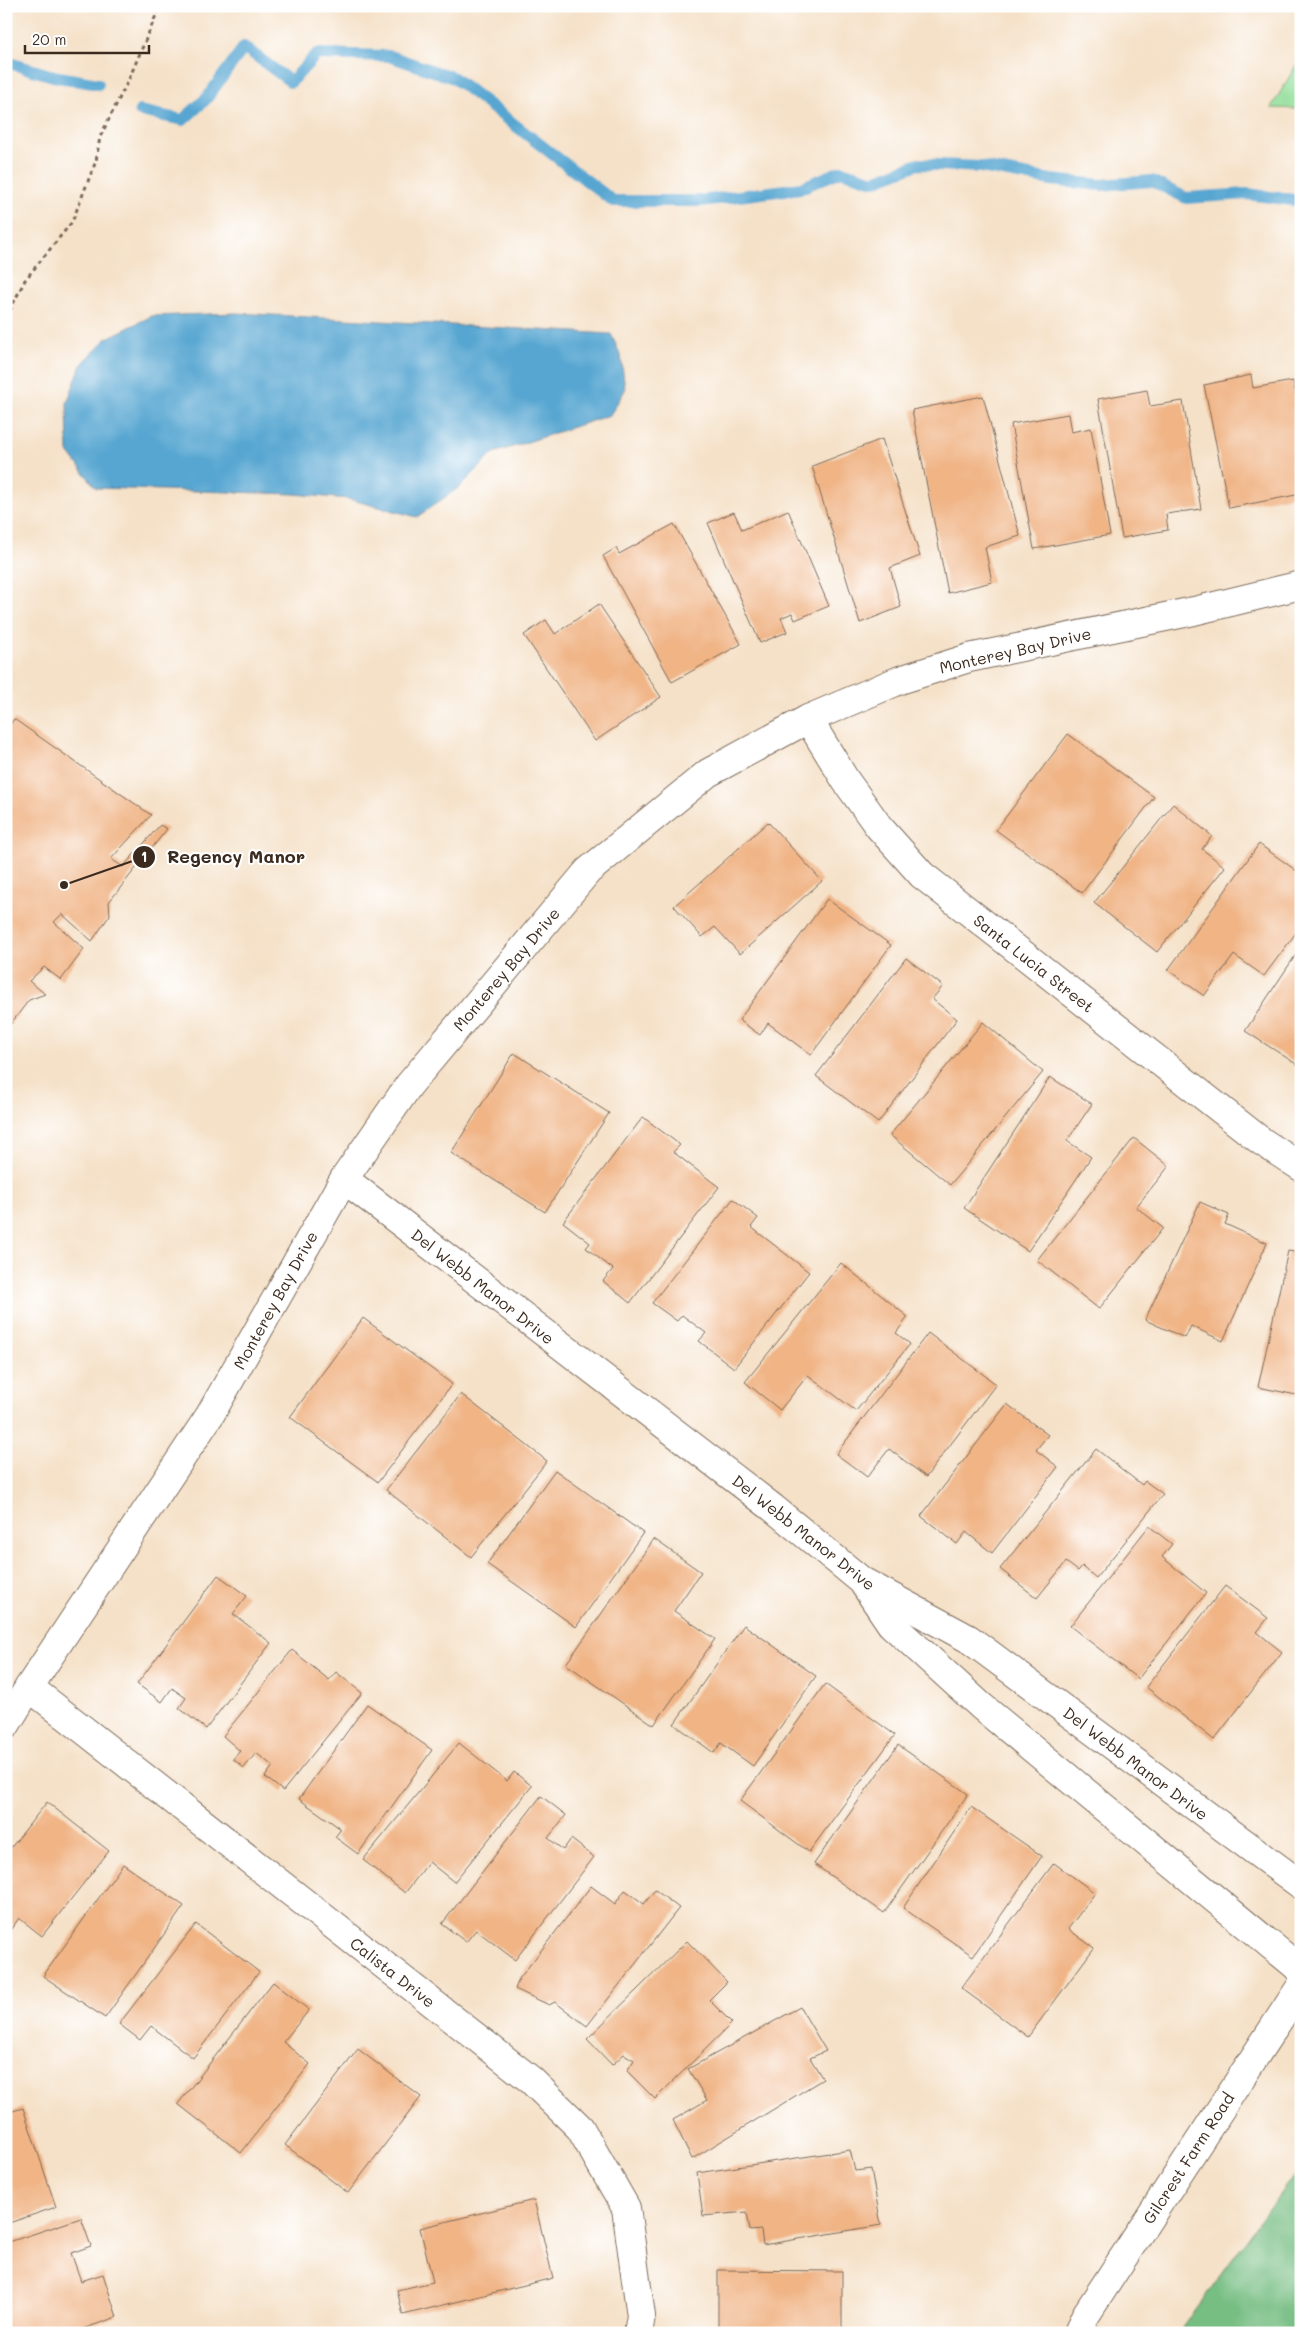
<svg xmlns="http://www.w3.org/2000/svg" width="1307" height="2339" font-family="Mali,sans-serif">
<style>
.green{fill:#94df9b;stroke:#68845c}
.forest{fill:#77be83;stroke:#597450}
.water{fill:#57a6d1;stroke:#496878}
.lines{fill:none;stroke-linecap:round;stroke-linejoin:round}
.stream{stroke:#57a6d1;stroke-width:12}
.building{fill:#f0b485}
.minor-casing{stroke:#7c6a5a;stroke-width:30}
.secondary-casing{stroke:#7c6a5a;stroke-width:30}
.path{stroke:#7c6a5a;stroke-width:3;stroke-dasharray:4 4;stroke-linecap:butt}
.minor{stroke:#fff;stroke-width:28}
.secondary{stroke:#fff;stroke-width:28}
.labels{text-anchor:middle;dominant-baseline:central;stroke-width:4;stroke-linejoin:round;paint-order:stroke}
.street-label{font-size:16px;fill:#3b2a1e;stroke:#fff}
.leader{fill:none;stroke:#3b2a1e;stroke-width:2}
.callout-dot{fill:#3b2a1e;stroke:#fff;stroke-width:2}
.mark-label{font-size:15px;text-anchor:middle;font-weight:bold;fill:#fff}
.callout-label{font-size:18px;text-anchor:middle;font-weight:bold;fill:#3b2a1e;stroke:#fff;stroke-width:4;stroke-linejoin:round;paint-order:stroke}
</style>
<rect width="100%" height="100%" fill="#fff"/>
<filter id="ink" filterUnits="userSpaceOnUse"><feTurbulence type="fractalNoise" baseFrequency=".02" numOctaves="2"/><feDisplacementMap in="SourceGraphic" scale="10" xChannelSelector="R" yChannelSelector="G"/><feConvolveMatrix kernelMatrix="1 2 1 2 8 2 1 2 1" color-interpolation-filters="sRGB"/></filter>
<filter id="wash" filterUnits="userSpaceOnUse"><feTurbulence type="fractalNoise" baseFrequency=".0096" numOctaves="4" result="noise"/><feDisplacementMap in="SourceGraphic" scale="20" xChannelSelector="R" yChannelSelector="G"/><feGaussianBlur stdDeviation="1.12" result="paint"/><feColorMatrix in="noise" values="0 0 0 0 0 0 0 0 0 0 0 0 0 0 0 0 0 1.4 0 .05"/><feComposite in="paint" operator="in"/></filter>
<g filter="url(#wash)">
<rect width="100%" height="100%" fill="#f5e1c8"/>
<polygon class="green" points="1301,57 1301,109 1271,108"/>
<polygon class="forest" points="1301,2165 1301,2333 1180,2333 1182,2328"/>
<polygon class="water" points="237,313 611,334 621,356 625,390 610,415 494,453 461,486 417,517 348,499 294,494 96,488 68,452 67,403 81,365 107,338 152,316"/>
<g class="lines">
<g class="stream">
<polyline points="6,62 53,76 98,84"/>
<polyline points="140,111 183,120 206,99 244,47 291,82 317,54 389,56 454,78 613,201 700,201 801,188 841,171 874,181 918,164 981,167 1051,180 1101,185 1152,181 1186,198 1247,194 1301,201"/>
</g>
</g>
<g id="blocks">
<g class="building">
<polygon points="1251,375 1253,388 1293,381 1301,418 1301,494 1229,508 1204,385"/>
<polygon points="1147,390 1150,406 1183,401 1201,509 1166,514 1168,530 1122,538 1098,399"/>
<polygon points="983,396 1020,536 985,547 992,582 948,593 912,410"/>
<polygon points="1068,414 1071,432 1091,428 1110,535 1034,549 1011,424"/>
<polygon points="882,439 920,556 890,568 901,607 860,623 812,466"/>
<polygon points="788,510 829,606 795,620 792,613 781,618 787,632 760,643 708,523 734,512 742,530"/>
<polygon points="674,524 741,644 672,682 603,556 616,548 619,554"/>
<polygon points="599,604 661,697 595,741 524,635 546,620 555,634"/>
<polygon points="14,719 151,815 111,859 123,867 160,825 167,829 109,902 110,915 92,941 62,914 54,922 84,949 61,980 44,967 29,981 45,994 29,1000 6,1030 6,730"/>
<polygon points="1068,734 1154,797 1082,893 996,830"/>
<polygon points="1173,804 1212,836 1202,849 1225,867 1157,952 1094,903"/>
<polygon points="768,822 822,881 740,954 715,927 702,937 674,906"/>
<polygon points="1259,844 1301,874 1301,926 1264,976 1234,955 1204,996 1168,970"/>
<polygon points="827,899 891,945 811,1055 768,1023 760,1035 739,1020"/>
<polygon points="1301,947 1301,1067 1245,1031"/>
<polygon points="906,958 943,986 932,999 957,1019 878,1123 816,1076"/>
<polygon points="983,1022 1043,1072 950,1185 890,1135"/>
<polygon points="514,1053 609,1113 545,1212 451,1153"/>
<polygon points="1050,1077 1092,1104 1067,1141 1091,1157 1028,1251 964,1208"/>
<polygon points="643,1117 680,1145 673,1152 719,1187 630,1303 603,1281 613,1269 586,1248 590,1243 563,1222"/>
<polygon points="1134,1138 1169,1166 1136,1207 1163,1228 1099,1309 1037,1260"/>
<polygon points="733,1199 758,1218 751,1227 809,1272 734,1368 699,1341 706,1333 682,1315 677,1321 652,1303"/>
<polygon points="1200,1202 1229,1215 1225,1224 1267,1243 1223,1341 1191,1326 1185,1338 1145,1320"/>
<polygon points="1288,1251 1301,1253 1301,1396 1258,1387"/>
<polygon points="841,1263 908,1317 896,1333 910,1344 856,1411 808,1375 780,1410 745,1382"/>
<polygon points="363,1318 452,1384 378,1482 290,1417"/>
<polygon points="928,1333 996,1384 926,1477 889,1449 867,1477 836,1454"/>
<polygon points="461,1394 547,1461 471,1557 386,1490"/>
<polygon points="1007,1404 1048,1435 1036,1450 1058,1467 992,1553 966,1532 957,1544 921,1516"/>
<polygon points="1096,1449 1142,1485 1145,1481 1163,1494 1096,1578 1082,1566 1078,1571 1066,1562 1037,1598 1000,1569"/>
<polygon points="555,1470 643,1533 576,1627 487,1564"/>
<polygon points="1149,1526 1172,1544 1162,1557 1206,1593 1138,1679 1070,1626"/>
<polygon points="654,1539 701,1572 674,1611 715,1639 654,1725 566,1664"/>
<polygon points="218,1575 247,1596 233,1614 271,1643 206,1729 179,1708 186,1698 172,1688 162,1702 137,1684"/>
<polygon points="1225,1586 1268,1618 1257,1632 1282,1652 1214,1740 1146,1687"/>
<polygon points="744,1625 816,1676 753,1766 721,1743 714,1753 674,1724"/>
<polygon points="292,1650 329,1680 336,1672 362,1693 283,1791 265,1777 273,1766 256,1753 244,1768 233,1759 240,1751 223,1736"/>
<polygon points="825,1684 895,1735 809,1852 740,1801"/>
<polygon points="367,1704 432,1750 358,1854 335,1837 341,1829 299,1799"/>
<polygon points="459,1743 507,1781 514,1772 532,1786 454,1882 429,1862 405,1893 363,1860"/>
<polygon points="898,1745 968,1794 884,1913 814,1864"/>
<polygon points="541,1796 566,1815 548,1838 563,1850 571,1839 594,1857 515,1960 476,1930 466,1942 442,1924"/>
<polygon points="47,1802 109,1851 42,1936 19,1918 8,1933 6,1854"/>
<polygon points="971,1807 1042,1856 973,1956 903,1908"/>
<polygon points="1054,1863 1095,1893 1068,1929 1094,1948 1028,2037 961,1988"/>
<polygon points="123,1864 184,1906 105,2018 43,1976"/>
<polygon points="591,1886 615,1904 625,1890 644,1904 655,1890 679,1908 587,2026 555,2002 549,2005 515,1989 519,1979"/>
<polygon points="196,1924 259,1972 193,2058 151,2026 140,2040 119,2024"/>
<polygon points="687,1941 727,1982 709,2000 732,2023 655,2099 627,2071 634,2060 624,2054 612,2065 587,2039"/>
<polygon points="273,1982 309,2010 283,2042 310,2064 241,2153 178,2104"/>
<polygon points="800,2007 826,2051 810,2058 823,2079 692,2159 673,2120 707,2100 688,2069"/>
<polygon points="358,2049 421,2097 348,2193 285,2145"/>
<polygon points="23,2108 56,2207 6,2224 6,2113"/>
<polygon points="850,2150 855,2171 871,2169 881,2225 763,2245 761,2230 750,2231 747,2212 703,2216 697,2173"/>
<polygon points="534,2200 553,2278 403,2315 397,2290 433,2282 420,2228"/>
<polygon points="81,2218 91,2246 71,2253 81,2281 103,2274 117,2317 71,2333 6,2333 6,2243"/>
<polygon points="718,2270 842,2271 842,2333 718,2333"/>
</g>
</g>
</g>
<g filter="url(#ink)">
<use href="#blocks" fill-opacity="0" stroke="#7c6a5a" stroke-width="1"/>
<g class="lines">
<g class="minor-casing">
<g id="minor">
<polyline points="808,719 846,781 879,827 922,875 1261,1141 1301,1167"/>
<polyline points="344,1179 773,1508 862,1581 969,1639 1301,1885"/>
<polyline points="864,1584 891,1624 981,1706 1301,1970"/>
<polyline points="29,1687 531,2080 580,2128 626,2208 641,2316 638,2333"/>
<polyline points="6,1725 29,1687 210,1415 344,1179 409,1085 588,871 708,773 808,719 900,680 969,658 1194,611 1301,585"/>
</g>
</g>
<g class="secondary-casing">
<polyline id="secondary" points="1078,2333 1085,2316 1301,1986"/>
</g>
<polyline class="path" points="6,318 25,280 72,222 96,161 100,137 129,79 160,6"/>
<use href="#minor" class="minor"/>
<use href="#secondary" class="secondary"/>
</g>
</g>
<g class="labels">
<g class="street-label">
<text transform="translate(1015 650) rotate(-13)">Monterey Bay Drive</text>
<text transform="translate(1034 963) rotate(38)">Santa Lucia Street</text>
<text transform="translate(506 969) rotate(-50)">Monterey Bay Drive</text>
<text transform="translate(483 1286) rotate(38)">Del Webb Manor Drive</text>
<text transform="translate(275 1300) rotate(-61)">Monterey Bay Drive</text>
<text transform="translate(804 1532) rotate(38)">Del Webb Manor Drive</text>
<text transform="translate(1136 1763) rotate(37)">Del Webb Manor Drive</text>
<text transform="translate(393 1972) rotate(38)">Calista Drive</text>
<text transform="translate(1188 2158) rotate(-57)">Gilcrest Farm Road</text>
</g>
</g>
<path class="leader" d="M64 885L144 857"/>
<g class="callout-dot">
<circle cx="64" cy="885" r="5"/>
<circle cx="144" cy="857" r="12"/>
</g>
<g class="mark-label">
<text x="144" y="862">1</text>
</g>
<g class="callout-label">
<text x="236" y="863">Regency Manor</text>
</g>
<rect width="1307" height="2339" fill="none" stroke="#fff" stroke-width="25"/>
<path d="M25 45v8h124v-8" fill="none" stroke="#3b2a1e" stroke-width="2.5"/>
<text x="32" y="45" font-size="15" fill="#3b2a1e" stroke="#ffffff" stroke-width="4" paint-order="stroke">20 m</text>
</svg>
